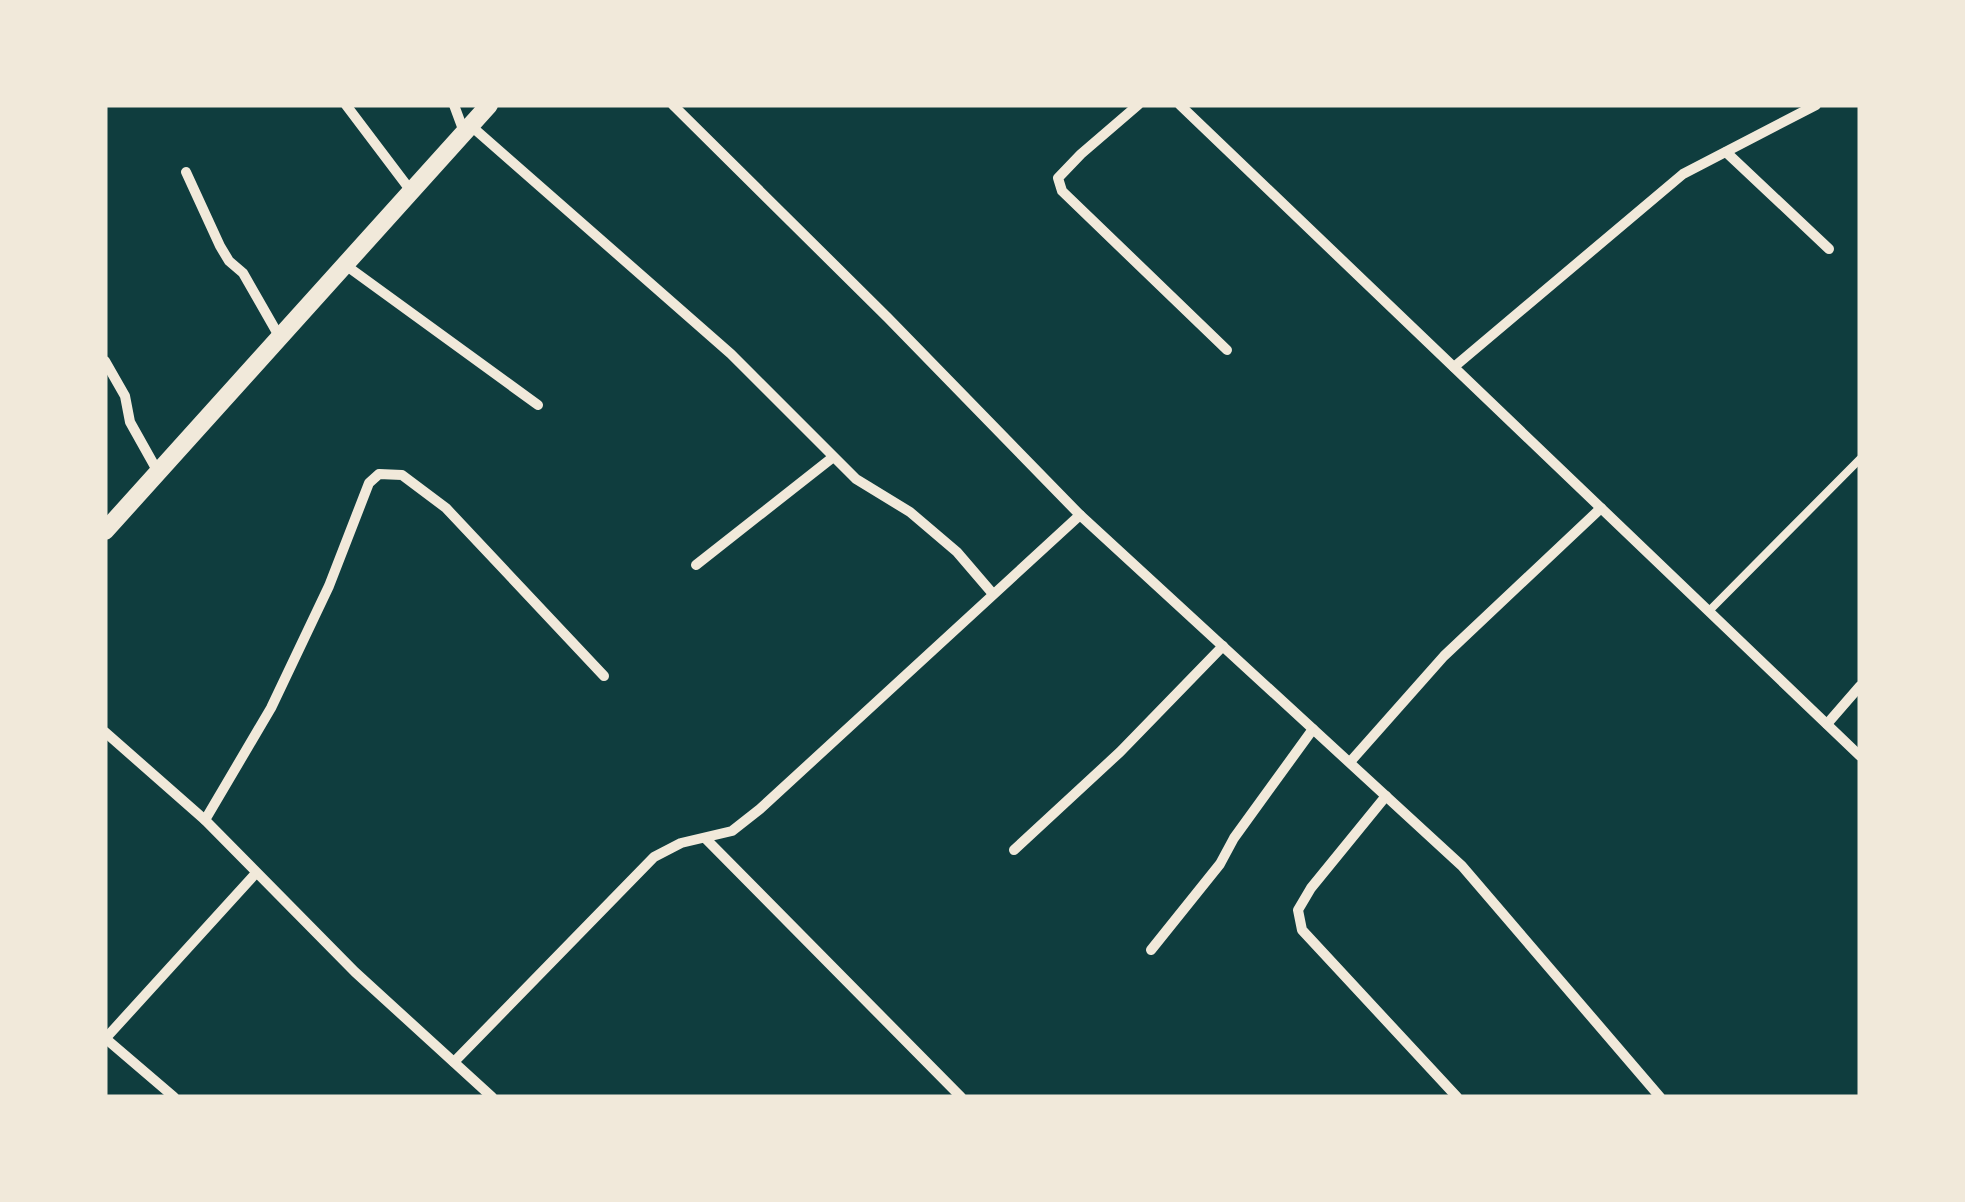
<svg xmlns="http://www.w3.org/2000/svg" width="1965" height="1202" font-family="'Fira Sans Condensed',sans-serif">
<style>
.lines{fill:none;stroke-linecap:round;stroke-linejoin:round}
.service{stroke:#f1e9da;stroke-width:8}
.minor{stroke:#f1e9da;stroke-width:10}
.tertiary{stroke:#f1e9da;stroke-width:18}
</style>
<rect width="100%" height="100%" fill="#0f3d3e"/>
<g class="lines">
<polyline class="service" points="1709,611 1860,459"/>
<g class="minor">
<polyline points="346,105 411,191"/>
<polyline points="454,105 464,132"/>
<polyline points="673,105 888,318 1080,515 1462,866 1660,1097"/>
<polyline points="1138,105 1081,154 1058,178 1062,191 1227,350"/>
<polyline points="1180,105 1860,756"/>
<polyline points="470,125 731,354 856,479 910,512 957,552 993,594"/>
<polyline points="1726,152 1829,249"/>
<polyline points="186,172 220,246 229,261 243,273 279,336"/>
<polyline points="344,264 538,405"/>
<polyline points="105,361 125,396 130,422 158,472"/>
<polyline points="1454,367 1683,174 1816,105"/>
<polyline points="696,565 832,458"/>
<polyline points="1827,724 1860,686"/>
<polyline points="105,732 205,820 355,972 492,1097"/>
<polyline points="1350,762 1444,656 1601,508"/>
<polyline points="1386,796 1311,888 1298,910 1302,930 1457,1097"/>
<polyline points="205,820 271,708 329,586 369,483 379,474 402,475 446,508 604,676"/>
<polyline points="706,839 961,1097"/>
<polyline points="1014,850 1120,752 1223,646"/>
<polyline points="1151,950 1220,864 1234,838 1313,729"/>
<polyline points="105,1038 174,1097"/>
<polyline points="105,1039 256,873"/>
<polyline points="454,1062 654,857 681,843 732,831 760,809 1080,515"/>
</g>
<polyline class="tertiary" points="105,531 489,105"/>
</g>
<rect width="1965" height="1202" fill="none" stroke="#f1e9da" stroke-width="215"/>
</svg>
